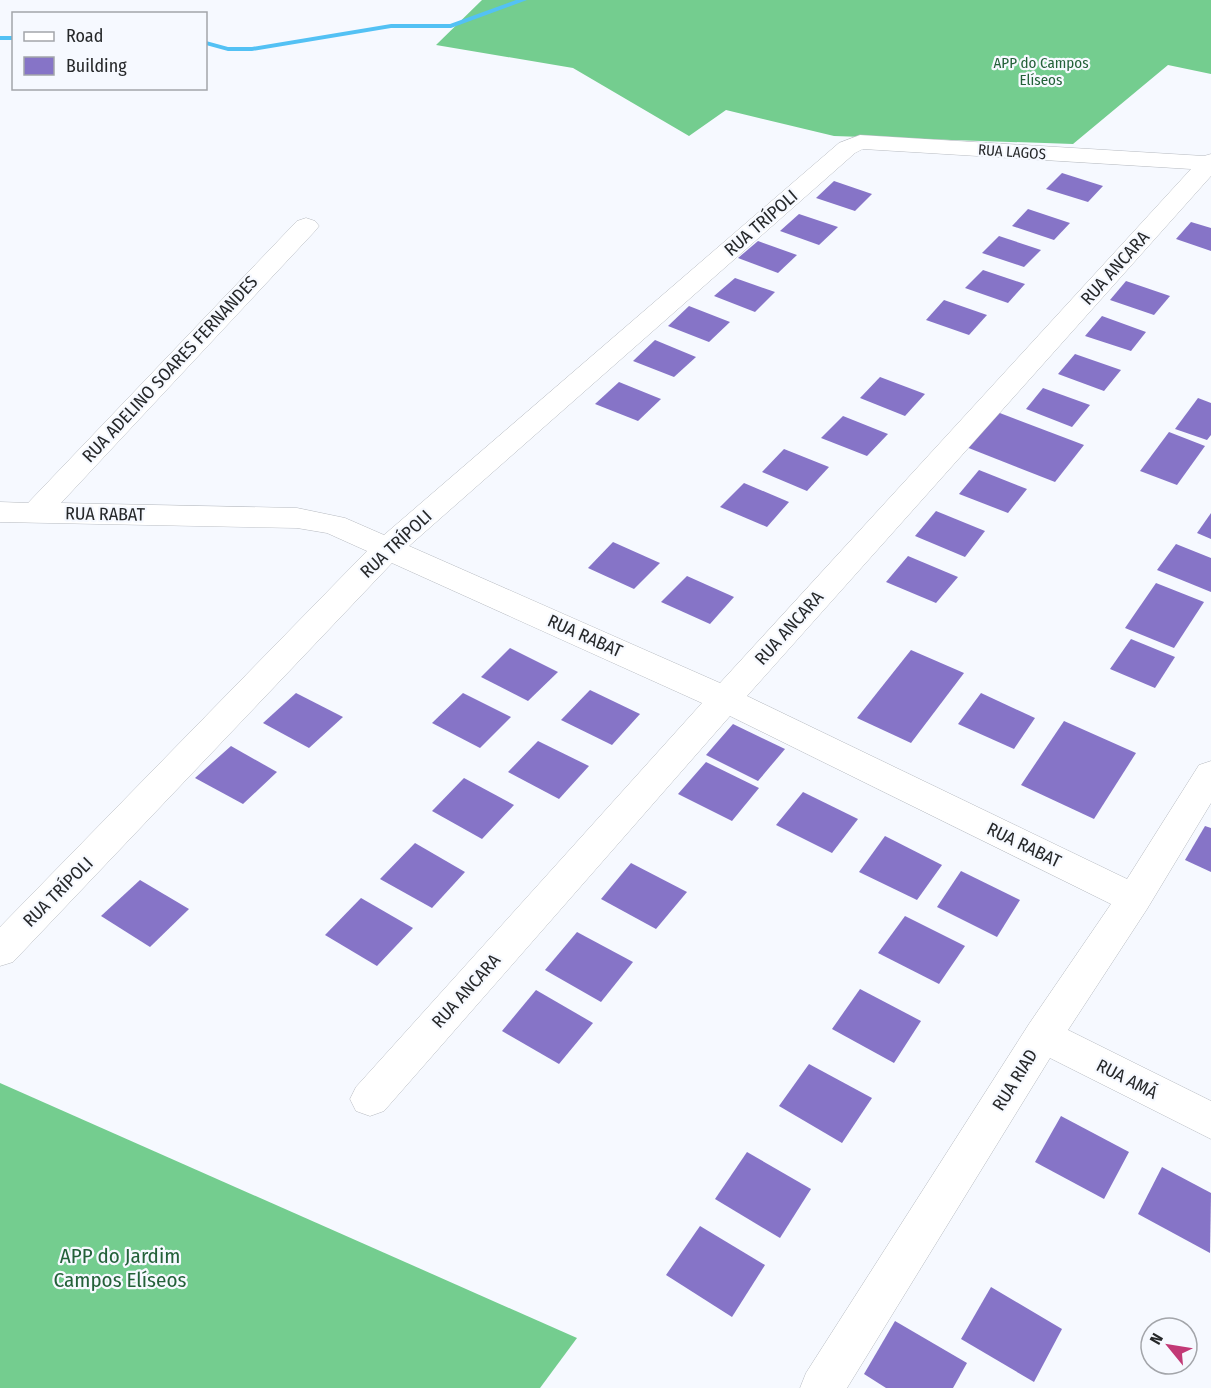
<svg xmlns="http://www.w3.org/2000/svg" width="1211" height="1388" font-family="'Fira Sans Condensed',sans-serif">
<style>
.forest{fill:#74cd8f}
.lines{fill:none;stroke-linecap:round;stroke-linejoin:round}
.stream{fill:#53c1f4;fill-rule:evenodd}
.building{fill:#8674c7}
.street-casing{stroke:#b6bac0;stroke-width:1}
.street{fill:#fff;fill-rule:evenodd}
.labels{text-anchor:middle;dominant-baseline:central;stroke-width:4.5;stroke-linejoin:round;paint-order:stroke}
.far-park-label{font-size:15px;fill:#236139;stroke:#f6f9ff}
.far-street-label{font-size:15px;fill:#26282a;stroke:#f6f9ff}
.street-label{font-size:18px;fill:#26282a;stroke:#f6f9ff}
.near-park-label{font-size:21px;fill:#236139;stroke:#f6f9ff}
</style>
<rect width="100%" height="100%" fill="#f6f9ff"/>
<g class="forest">
<polygon points="482,0 1211,0 1211,74 1168,65 1073,144 834,136 726,110 689,136 573,68 436,45"/>
<polygon points="0,1083 577,1338 540,1388 0,1388"/>
</g>
<g class="lines">
<g class="stream">
<polygon points="516,0 527,0 451,28 391,28 252,51 228,51 206,45 206,41 228,47 252,47 391,24 450,24"/>
<rect x="0" y="36" width="14" height="4"/>
</g>
</g>
<g class="building">
<polygon points="1062,173 1103,186 1088,202 1046,189"/>
<polygon points="834,181 872,194 855,211 816,198"/>
<polygon points="1028,209 1070,223 1054,240 1012,226"/>
<polygon points="799,214 838,227 819,245 780,231"/>
<polygon points="1191,222 1211,228 1211,251 1176,239"/>
<polygon points="999,236 1041,250 1024,267 982,253"/>
<polygon points="758,241 797,255 778,273 738,258"/>
<polygon points="983,270 1025,284 1008,303 965,288"/>
<polygon points="735,278 775,292 755,312 714,296"/>
<polygon points="1126,281 1170,296 1154,315 1110,300"/>
<polygon points="944,300 987,315 969,335 926,320"/>
<polygon points="689,306 730,322 709,342 668,326"/>
<polygon points="1102,316 1146,332 1131,351 1085,336"/>
<polygon points="655,340 696,357 674,377 633,361"/>
<polygon points="1075,354 1121,370 1104,391 1058,374"/>
<polygon points="880,377 925,394 905,416 860,398"/>
<polygon points="619,382 661,399 638,421 595,404"/>
<polygon points="1043,388 1090,405 1072,427 1026,409"/>
<polygon points="1198,398 1211,403 1211,435 1207,440 1175,429"/>
<polygon points="992,410 1084,445 1055,482 961,445"/>
<polygon points="843,416 888,434 867,456 821,438"/>
<polygon points="1169,432 1205,446 1177,485 1140,471"/>
<polygon points="784,449 829,467 807,491 762,472"/>
<polygon points="979,470 1027,489 1008,513 959,494"/>
<polygon points="744,483 789,502 767,527 720,507"/>
<polygon points="936,511 985,531 965,557 915,536"/>
<polygon points="1211,513 1211,539 1197,533"/>
<polygon points="613,542 660,563 634,589 588,568"/>
<polygon points="1176,544 1211,558 1211,592 1157,570"/>
<polygon points="908,556 958,577 936,603 886,582"/>
<polygon points="687,576 734,597 710,624 661,602"/>
<polygon points="1156,583 1204,602 1174,648 1125,628"/>
<polygon points="1131,639 1175,657 1155,688 1110,669"/>
<polygon points="510,648 558,672 528,701 481,677"/>
<polygon points="911,650 964,673 911,743 857,718"/>
<polygon points="590,690 640,714 612,745 561,720"/>
<polygon points="296,693 343,717 309,748 263,723"/>
<polygon points="463,693 511,717 480,748 432,723"/>
<polygon points="981,693 1035,718 1014,749 958,724"/>
<polygon points="1064,721 1136,753 1094,819 1021,785"/>
<polygon points="733,724 785,749 758,781 706,755"/>
<polygon points="538,741 589,766 559,799 508,772"/>
<polygon points="231,746 277,772 243,804 195,778"/>
<polygon points="706,762 759,788 732,821 678,794"/>
<polygon points="464,778 514,805 482,839 432,811"/>
<polygon points="803,792 858,819 832,853 776,825"/>
<polygon points="1205,826 1211,828 1211,872 1185,860"/>
<polygon points="885,836 942,865 917,900 859,872"/>
<polygon points="415,843 465,872 432,908 380,879"/>
<polygon points="631,863 687,892 656,929 601,899"/>
<polygon points="961,871 1020,900 997,937 937,907"/>
<polygon points="140,880 189,909 150,947 101,916"/>
<polygon points="361,898 413,928 377,966 325,935"/>
<polygon points="905,916 965,946 939,984 878,953"/>
<polygon points="577,932 633,962 601,1002 545,970"/>
<polygon points="860,989 921,1021 894,1063 832,1029"/>
<polygon points="536,990 593,1023 559,1064 502,1031"/>
<polygon points="809,1064 872,1098 842,1143 779,1106"/>
<polygon points="1061,1116 1129,1152 1104,1199 1035,1162"/>
<polygon points="747,1152 811,1189 780,1238 715,1199"/>
<polygon points="1162,1167 1211,1193 1210,1253 1138,1214"/>
<polygon points="700,1226 765,1265 732,1317 666,1275"/>
<polygon points="991,1287 1062,1329 1034,1382 961,1339"/>
<polygon points="895,1321 967,1363 953,1388 886,1388 864,1374"/>
</g>
<g class="lines">
<g class="street-casing">
<path id="street" d="M860 135 1204 156 1211 154V176L747 696 1127 879 1199 765 1211 761V803L1147 909 1068 1030 1211 1101V1139L1050 1058 847 1388H800L806 1373 1029 1024 1111 904 730 716 384 1111 370 1116 356 1111 350 1099 356 1087 702 703 392 563 13 962 0 966V927L367 551 327 533 297 528 0 522V502L28 503 297 221 306 218 315 221 319 226 315 231 61 503 297 508 345 518 384 535 839 143ZM863 149 1191 169 720 683 409 546 855 153Z"/>
</g>
<use href="#street" class="street"/>
</g>
<g class="labels">
<g class="far-park-label">
<text x="1041" y="63">APP do Campos<tspan x="1041" dy="17">Elíseos</tspan></text>
</g>
<g class="far-street-label">
<text transform="translate(1012 152) rotate(4)">RUA LAGOS</text>
</g>
<g class="street-label">
<text transform="translate(761 223) rotate(-41)">RUA TRÍPOLI</text>
<text transform="translate(1115 268) rotate(-48)">RUA ANCARA</text>
<text transform="translate(170 369) rotate(-47)">RUA ADELINO SOARES FERNANDES</text>
<text transform="translate(105 514) rotate(1)">RUA RABAT</text>
<text transform="translate(396 544) rotate(-43)">RUA TRÍPOLI</text>
<text transform="translate(789 628) rotate(-48)">RUA ANCARA</text>
<text transform="translate(585 636) rotate(24)">RUA RABAT</text>
<text transform="translate(1024 845) rotate(26)">RUA RABAT</text>
<text transform="translate(58 892) rotate(-45)">RUA TRÍPOLI</text>
<text transform="translate(466 991) rotate(-48)">RUA ANCARA</text>
<text transform="translate(1127 1079) rotate(27)">RUA AMÃ</text>
<text transform="translate(1015 1080) rotate(-58)">RUA RIAD</text>
</g>
<g class="near-park-label">
<text x="120" y="1256">APP do Jardim<tspan x="120" dy="24">Campos Elíseos</tspan></text>
</g>
</g>
<rect x="12" y="12" width="195" height="78" fill="#f6f9ff" stroke="#a3a5aa" stroke-width="1.5"/>
<rect x="24" y="32" width="30" height="9" fill="#ffffff" stroke="#a3a5aa" stroke-width="1.5"/>
<text x="66" y="42" font-size="18" fill="#26282a">Road</text>
<rect x="24" y="57" width="30" height="18" fill="#8674c7" stroke="#a3a5aa" stroke-width="1.5"/>
<text x="66" y="72" font-size="18" fill="#26282a">Building</text>
<g transform="translate(1169 1346) rotate(300)"><circle r="28" fill="#f6f9ff" stroke="#a3a5aa" stroke-width="1.5"/>
<path d="M0-4.5L10 22L0 15L-10 22Z" fill="#c23976"/>
<text y="-9" font-size="16" font-weight="bold" text-anchor="middle" fill="#26282a">N</text>
</g>
</svg>
